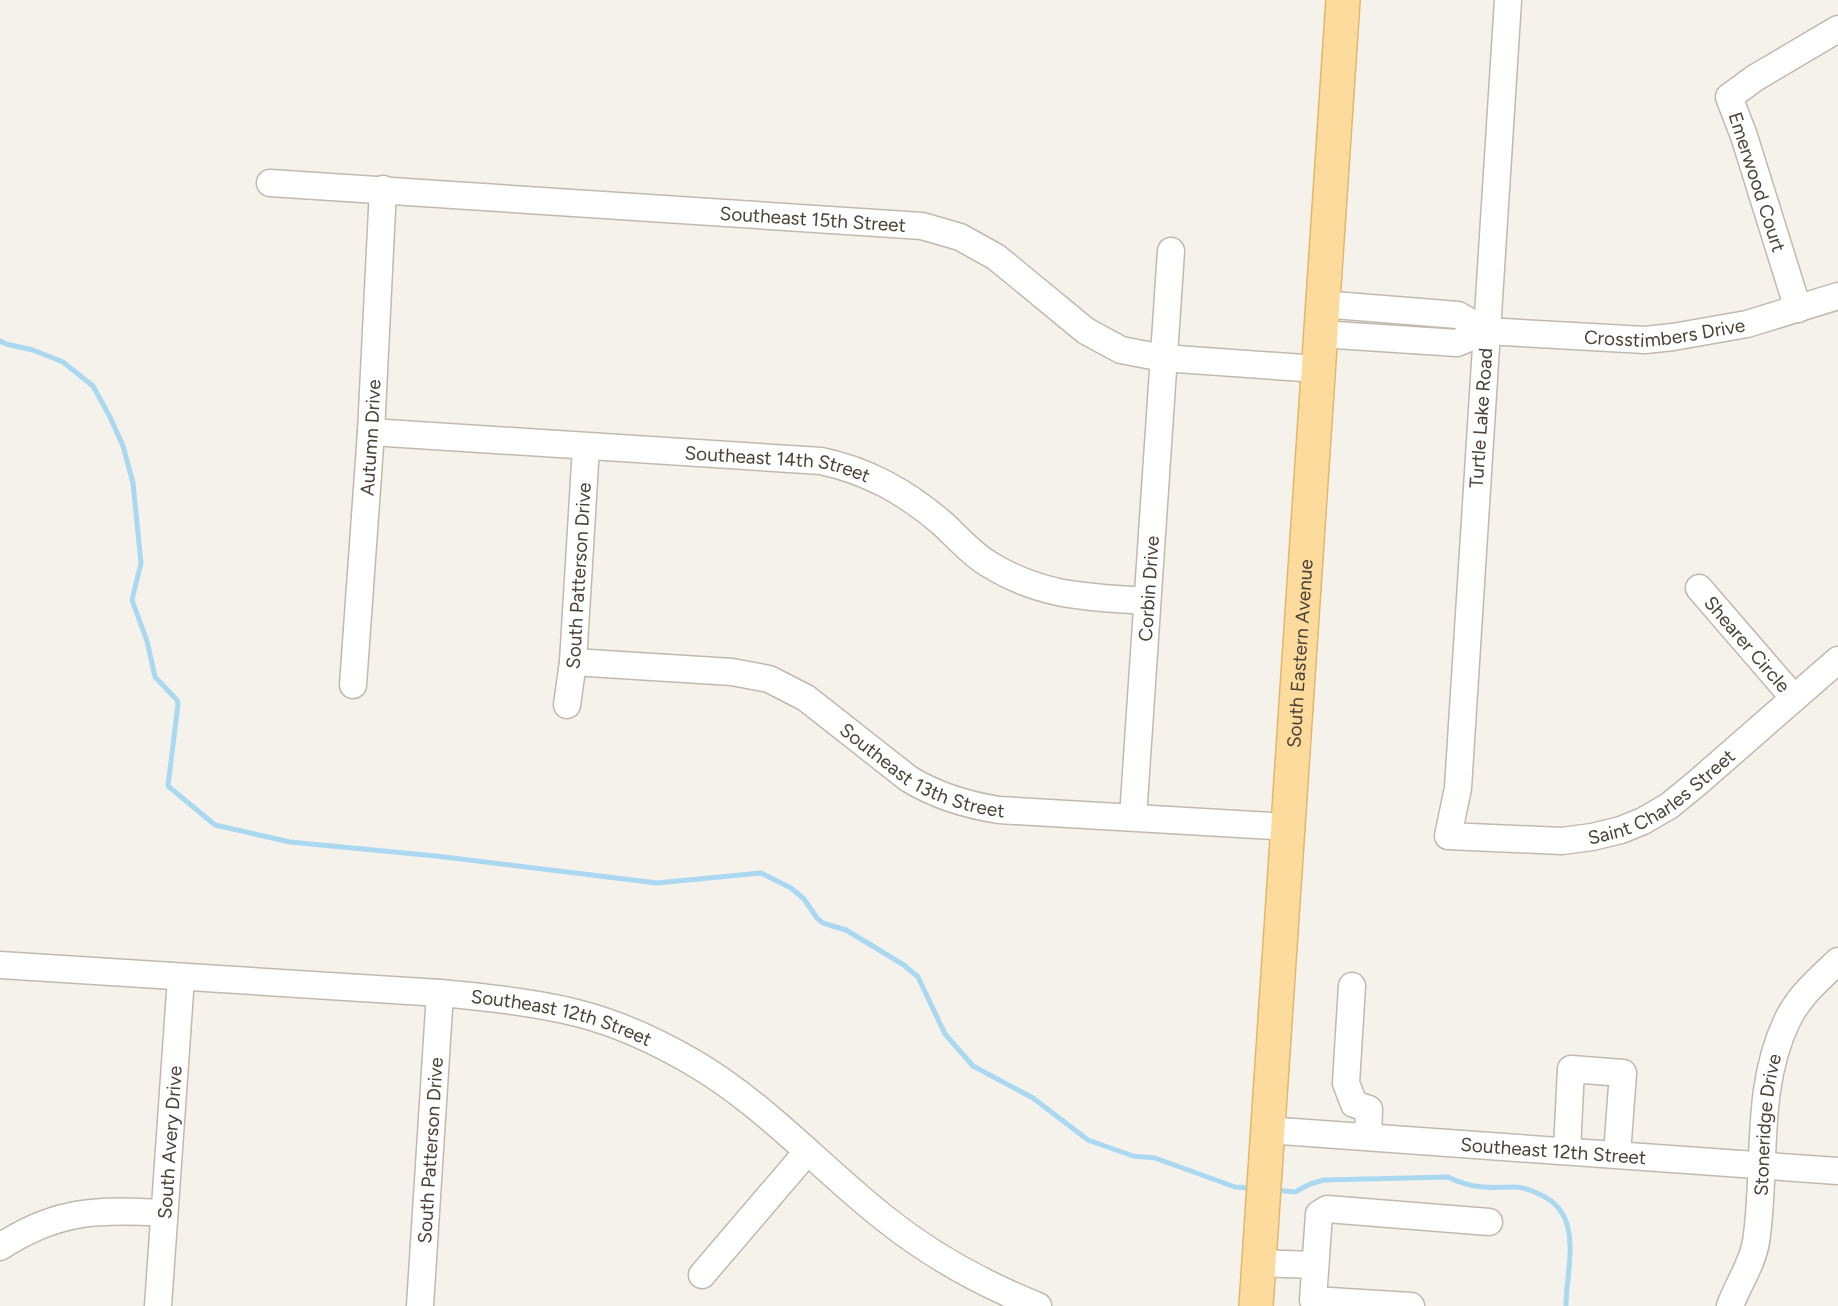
<svg xmlns="http://www.w3.org/2000/svg" width="1838" height="1306" font-family="Figtree,sans-serif">
<style>
.lines{fill:none;stroke-linecap:round;stroke-linejoin:round}
.stream{stroke:#a9d8f0;stroke-width:5}
.minor-casing{stroke:#c1b9ae;stroke-width:29}
.major-casing{stroke:#e3b76b;stroke-width:36}
.minor{stroke:#fff;stroke-width:26}
.major{stroke:#fddb9d;stroke-width:33}
.labels{text-anchor:middle;dominant-baseline:central;stroke-width:6;stroke-linejoin:round;paint-order:stroke}
.street-label{font-size:19px;fill:#4a4239;stroke:#fff}
</style>
<rect width="100%" height="100%" fill="#f5f2eb"/>
<g class="lines">
<g class="stream">
<polyline points="0,341 6,344 33,350 63,362 93,386 110,417 123,446 133,483 141,563 132,600 147,641 155,677 177,700 178,704 168,786 215,825 290,842 436,856 657,883 761,873 791,888 804,899 817,918 823,923 846,930 904,965 918,977 945,1034 973,1066 1033,1098 1088,1140 1133,1156 1155,1158 1235,1187 1252,1188"/>
<path d="M1275 1190 1295 1192 1310 1184 1324 1180 1448 1177C1472 1189 1489 1188 1515 1187 1524 1187 1533 1191 1541 1195 1585 1215 1566 1268 1566 1306"/>
</g>
<g class="minor-casing">
<g id="minor">
<path id="s1" d="M1508 0 1458 788 1448 836 1562 841 1592 837 1621 830 1643 821 1669 806 1697 783 1838 660"/>
<path id="s2" d="M270 183 922 226 960 237 996 257 1086 331 1121 350 1163 358 1318 369"/>
<polyline points="1321,304 1458,315 1486,331"/>
<polyline points="1798,309 1744,136 1729,97 1755,78 1838,29"/>
<path id="s3" d="M1320 334 1457 343 1486 331 1645 340 1673 337 1747 324 1838 296"/>
<path id="s4" d="M371 432 821 461C868 471 906 492 943 524 957 537 971 553 987 563 1041 597 1087 597 1147 601"/>
<path id="s5" d="M1699 588 1794 698"/>
<path id="s6" d="M573 662 732 672 769 679 806 698 909 779C937 796 967 805 999 810L1288 827"/>
<path id="s7" d="M353 685 371 432 383 189"/>
<path id="s8" d="M567 705 573 662 586 447"/>
<path id="s9" d="M1133 817 1171 251"/>
<path id="s10" d="M0 965 440 993C486 997 533 1002 577 1013 617 1023 658 1042 694 1063 764 1104 819 1166 883 1217 930 1255 983 1284 1038 1306"/>
<polyline points="1352,986 1346,1083 1354,1104 1369,1109 1368,1137"/>
<path id="s11" d="M1267 1130 1838 1171"/>
<polyline points="1567,1150 1571,1069 1623,1073 1617,1154"/>
<path d="M0 1247C56 1210 98 1209 163 1213"/>
<polyline points="1258,1263 1315,1265"/>
<polyline points="702,1275 807,1152"/>
<path id="s12" d="M158 1306 181 978"/>
<path id="s13" d="M420 1306 440 993"/>
<polyline points="1411,1306 1313,1300 1319,1214 1327,1209 1489,1222"/>
<path id="s14" d="M1730 1306C1738 1284 1752 1265 1756 1242 1767 1170 1754 1089 1787 1021 1798 997 1819 979 1838 961"/>
</g>
</g>
<g class="major-casing">
<g id="major">
<path id="s15" d="M1256 1306 1343 0"/>
</g>
</g>
<use href="#minor" class="minor"/>
<use href="#major" class="major"/>
</g>
<g class="labels">
<g class="street-label">
<text transform="translate(1757 182) rotate(72)">Emerwood Court</text>
<text stroke="none"><textPath href="#s2" startOffset="544">Southeast 15th Street</textPath></text>
<text stroke="none"><textPath href="#s3" startOffset="348">Crosstimbers Drive</textPath></text>
<text transform="translate(1481 418) rotate(-86)">Turtle Lake Road</text>
<text stroke="none"><textPath href="#s7" startOffset="248">Autumn Drive</textPath></text>
<text stroke="none"><textPath href="#s4" startOffset="408">Southeast 14th Street</textPath></text>
<text stroke="none"><textPath href="#s8" startOffset="130">South Patterson Drive</textPath></text>
<text stroke="none"><textPath href="#s9" startOffset="229">Corbin Drive</textPath></text>
<text stroke="none"><textPath href="#s5" startOffset="74">Shearer Circle</textPath></text>
<text stroke="none"><textPath href="#s15" startOffset="654">South Eastern Avenue</textPath></text>
<text stroke="none"><textPath href="#s6" startOffset="378">Southeast 13th Street</textPath></text>
<text stroke="none"><textPath href="#s1" startOffset="1064">Saint Charles Street</textPath></text>
<text stroke="none"><textPath href="#s10" startOffset="565">Southeast 12th Street</textPath></text>
<text stroke="none"><textPath href="#s14" startOffset="187">Stoneridge Drive</textPath></text>
<text stroke="none"><textPath href="#s12" startOffset="164">South Avery Drive</textPath></text>
<text stroke="none"><textPath href="#s13" startOffset="156">South Patterson Drive</textPath></text>
<text stroke="none"><textPath href="#s11" startOffset="287">Southeast 12th Street</textPath></text>
</g>
</g>
</svg>
